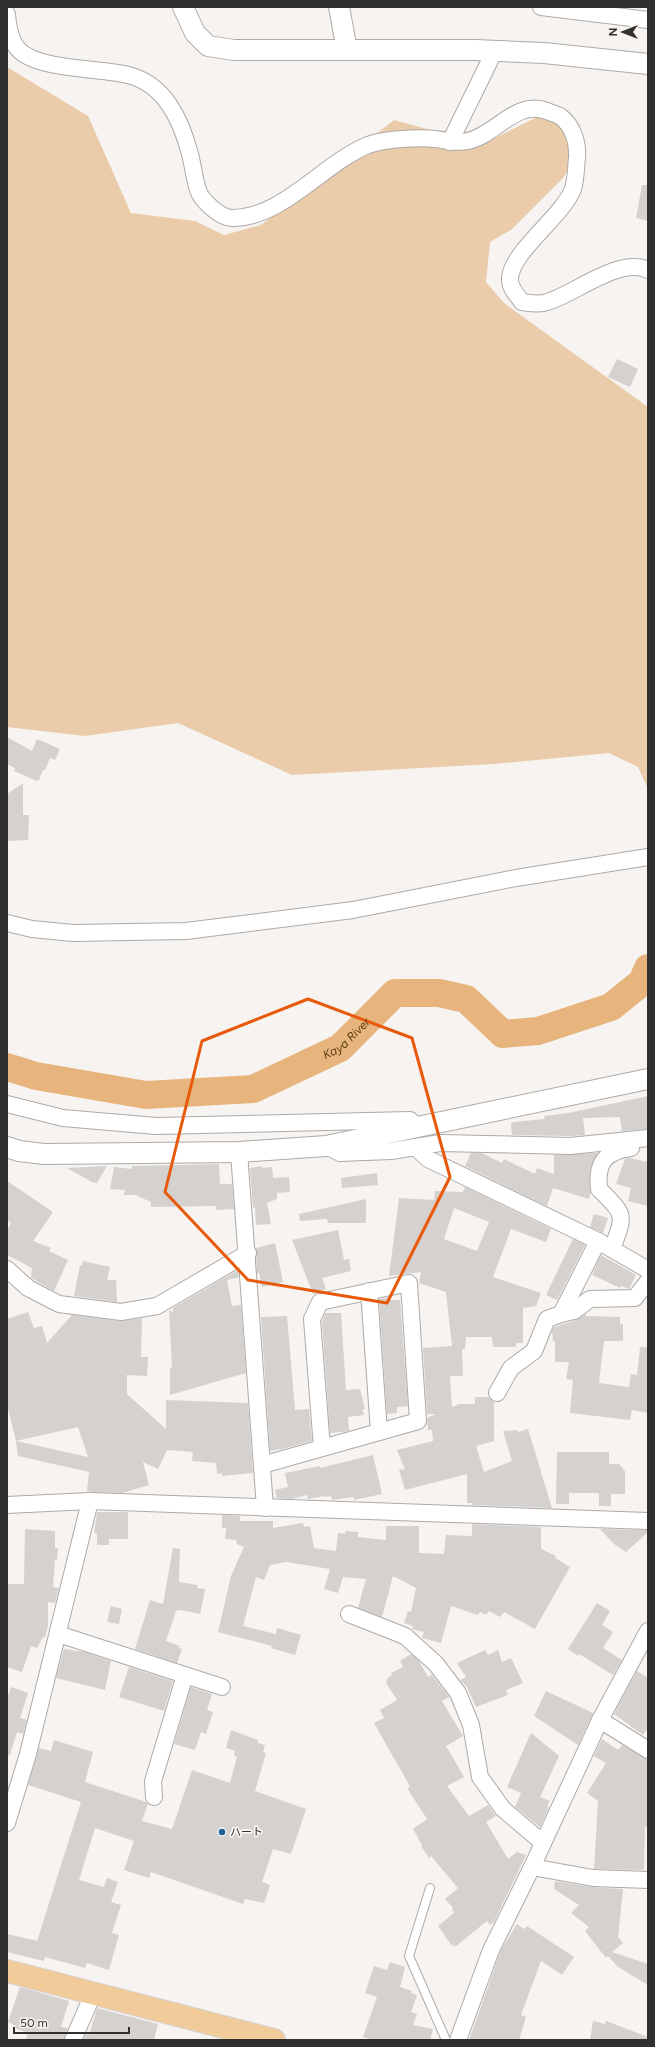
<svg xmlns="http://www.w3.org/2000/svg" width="655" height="2047" font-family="Figtree,'Noto Sans JP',sans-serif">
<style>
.green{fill:#eaccaa}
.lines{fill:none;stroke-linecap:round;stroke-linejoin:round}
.river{stroke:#e6b47c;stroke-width:28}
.building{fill:#d5d1ce;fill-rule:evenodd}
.service-casing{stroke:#adaaa7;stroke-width:10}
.minor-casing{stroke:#adaaa7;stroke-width:18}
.tertiary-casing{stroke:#adaaa7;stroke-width:22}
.primary-casing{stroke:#d2d1d1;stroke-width:24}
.service{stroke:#fff;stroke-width:8}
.minor{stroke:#fff;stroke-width:16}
.tertiary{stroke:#fff;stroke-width:20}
.primary{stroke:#f2cb9b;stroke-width:22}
.marked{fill:none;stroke:#e8590c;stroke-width:3;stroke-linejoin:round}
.poi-dot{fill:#225e95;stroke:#f7f3f0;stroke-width:1.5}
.labels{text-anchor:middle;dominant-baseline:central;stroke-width:3.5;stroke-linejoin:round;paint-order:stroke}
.poi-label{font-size:11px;fill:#31302f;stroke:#f7f3f0;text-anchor:start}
.water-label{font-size:12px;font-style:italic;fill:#5e3d12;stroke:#f7f3f0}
</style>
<rect width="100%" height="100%" fill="#f7f3f0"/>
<polygon class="green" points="7,67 88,116 131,213 195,221 224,235 261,225 394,120 430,130 468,132 489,141 539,116 570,117 572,165 562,179 511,230 490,242 486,282 504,303 648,407 648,789 638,767 609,753 494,764 292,775 178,723 85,736 7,727"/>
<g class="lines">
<path class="river" id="s1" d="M7 1067 36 1076 146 1095 253 1089 340 1048 395 993H439L466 999 503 1034 538 1031 611 1007 642 982 648 968"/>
</g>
<g class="building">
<polygon points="642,185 648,185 648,221 636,218"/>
<polygon points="617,359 638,369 630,387 608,377"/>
<polygon points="7,737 32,751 37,739 60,749 55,760 50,758 45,770 43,770 39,780 37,781 14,771 15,768 7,764"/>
<polygon points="23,783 23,815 29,815 28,840 7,841 7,794"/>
<polygon points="648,1096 648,1129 622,1131 620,1117 583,1118 585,1135 570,1136 512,1135 511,1123 514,1122 545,1119 544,1116 569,1113"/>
<polygon points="471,1153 482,1153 502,1163 504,1159 535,1174 537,1168 554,1174 554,1155 598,1153 590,1170 591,1192 589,1199 553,1188 547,1206 465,1166"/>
<polygon points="629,1158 648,1162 648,1206 628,1201 631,1188 616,1184 625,1159"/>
<polygon points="219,1164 220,1184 232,1184 234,1209 216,1210 216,1206 151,1207 151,1202 135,1195 124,1195 125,1190 110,1189 114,1167 132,1169 132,1166"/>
<polygon points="107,1166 97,1183 92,1182 67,1168"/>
<polygon points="262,1166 262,1168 272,1167 273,1178 289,1177 290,1192 277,1193 277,1199 267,1203 271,1224 256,1225 255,1207 253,1208 250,1168"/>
<polygon points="377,1173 378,1185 342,1188 341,1178"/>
<polygon points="7,1181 53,1212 33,1241 51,1248 49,1251 68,1260 54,1291 31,1278 32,1268 7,1255 7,1231 11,1223 7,1220"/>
<path d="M465 1187 551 1229 546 1242 511 1229 493 1277 541 1293 536 1306 523 1308V1343H516V1347H493L492 1337H466L465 1349H462L463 1376H450L452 1407 460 1404H475V1397H488L494 1402V1441L476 1446 484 1472 512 1461 503 1431 517 1430 518 1432 528 1429 552 1508 472 1505V1503H467V1474L405 1490 399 1469 405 1470 397 1450 433 1441 432 1430H428L427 1418 436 1414H427L423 1348 452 1346 446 1292 419 1283 421 1272 389 1276 399 1198 434 1200 435 1191 463 1192ZM454 1208 489 1222 477 1251 444 1239Z"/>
<polygon points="366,1199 366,1223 328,1223 327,1219 300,1221 299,1214"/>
<polygon points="594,1214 608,1218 603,1233 590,1227"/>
<polygon points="338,1230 344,1260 349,1259 351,1271 322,1278 326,1289 313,1294 292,1240"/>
<polygon points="573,1239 585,1245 557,1300 546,1295"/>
<polygon points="275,1243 283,1282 262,1287 259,1273 257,1273 256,1248"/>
<polygon points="601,1255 636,1275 629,1289 621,1286 620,1288 592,1275"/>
<polygon points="83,1261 110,1267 107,1280 116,1280 117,1302 74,1296 80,1265 82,1266"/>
<polygon points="238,1270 239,1277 227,1280 232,1306 241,1305 246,1373 170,1395 170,1368 172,1368 169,1310 173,1312 173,1308"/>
<polygon points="390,1297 390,1300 400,1300 408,1406 397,1407 397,1413 387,1414 379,1299"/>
<polygon points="28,1312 34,1328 42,1326 47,1343 72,1315 120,1321 142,1318 141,1357 148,1357 147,1376 127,1375 127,1394 166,1429 166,1400 248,1403 253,1473 222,1476 222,1473 217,1474 216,1463 192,1461 193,1452 167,1450 158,1469 143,1462 149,1485 122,1493 93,1492 87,1491 89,1472 18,1456 16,1441 88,1457 78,1427 16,1441 7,1405 7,1319"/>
<polygon points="325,1313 341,1313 346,1390 360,1389 365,1409 362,1410 364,1415 348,1417 349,1431 342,1432 330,1433 322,1321"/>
<polygon points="586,1314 586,1316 620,1317 620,1324 623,1324 623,1341 604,1341 599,1383 629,1387 631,1374 637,1375 640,1347 648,1347 648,1413 632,1410 630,1420 570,1413 573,1380 566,1379 569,1362 555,1362 555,1341 553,1341 552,1331 554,1327 576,1320"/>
<polygon points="287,1316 295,1410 309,1409 312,1441 282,1449 270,1451 261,1317"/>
<polygon points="557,1452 609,1452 609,1464 619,1464 625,1471 625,1494 611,1494 611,1506 599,1506 599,1494 598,1493 569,1493 569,1504 556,1504"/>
<polygon points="373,1455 382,1494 354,1500 353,1497 332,1500 331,1496 324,1497 324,1496 308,1499 307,1495 292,1499 277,1498 275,1490 288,1487 285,1473 320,1466 320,1468"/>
<polygon points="97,1512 128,1512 128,1539 109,1539 109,1545 97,1545 97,1533 94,1533"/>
<polygon points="222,1515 240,1516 240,1521 273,1521 273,1528 303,1523 304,1527 310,1526 314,1548 336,1551 338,1533 345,1534 346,1531 358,1532 358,1537 386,1540 386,1526 419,1526 419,1553 444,1554 446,1535 472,1536 472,1524 541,1527 541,1549 556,1556 555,1558 570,1567 535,1629 504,1612 500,1617 489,1611 486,1615 480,1612 478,1615 451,1606 441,1643 422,1638 424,1632 412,1629 413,1626 404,1623 408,1611 411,1612 416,1588 393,1576 382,1617 358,1608 366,1579 343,1577 338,1593 324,1589 330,1569 286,1562 270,1565 264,1580 256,1577 243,1626 276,1634 277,1628 301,1635 295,1655 271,1648 272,1646 218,1632 231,1576 244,1547 237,1544 236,1540 225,1539 226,1528 222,1528"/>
<polygon points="25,1529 55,1531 55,1548 58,1548 57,1560 55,1560 53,1587 59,1588 55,1603 48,1602 48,1626 45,1637 43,1637 37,1648 31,1646 22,1672 7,1667 7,1584 24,1584"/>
<polygon points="600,1529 648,1530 648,1532 626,1552 614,1544"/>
<polygon points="173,1548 180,1549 179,1582 198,1585 197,1588 205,1589 200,1614 181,1610 176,1611 166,1641 180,1646 179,1648 182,1649 177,1663 135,1649 150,1600 163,1604"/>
<polygon points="597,1603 610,1611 602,1625 613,1632 603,1648 622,1660 613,1675 579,1654 578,1656 568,1649"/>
<polygon points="111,1606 122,1609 119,1624 107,1622"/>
<polygon points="64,1649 84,1652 111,1661 105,1690 56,1678"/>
<polygon points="485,1650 488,1655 498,1650 502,1662 511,1658 523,1683 506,1690 508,1695 476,1707 467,1687 460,1680 466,1677 457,1663"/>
<polygon points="411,1654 419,1661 428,1677 432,1675 449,1697 442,1701 463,1736 446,1746 464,1777 447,1786 469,1816 488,1805 496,1816 486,1822 508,1859 517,1852 526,1855 494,1922 490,1925 487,1921 455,1947 453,1944 452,1946 438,1926 454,1913 452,1909 453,1908 445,1899 458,1888 431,1856 429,1858 421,1846 422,1845 413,1829 427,1819 407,1788 410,1787 407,1781 374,1723 384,1718 380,1710 397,1700 386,1683 388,1678 392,1675 391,1673 403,1667 400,1661"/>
<polygon points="129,1667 173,1681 164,1711 119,1697"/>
<polygon points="637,1671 648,1678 648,1728 643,1735 614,1714"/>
<polygon points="11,1687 28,1693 20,1718 27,1720 23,1734 17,1732 10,1755 7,1755 7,1699"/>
<polygon points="191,1687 212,1694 207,1710 213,1712 206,1734 201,1732 195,1750 174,1744"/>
<polygon points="546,1691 593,1713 578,1745 534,1716"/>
<polygon points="231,1730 258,1740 258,1743 265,1745 263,1752 266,1753 255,1791 306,1809 291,1854 273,1849 262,1882 270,1885 264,1903 245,1899 243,1904 151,1872 149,1878 124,1870 134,1841 95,1828 79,1880 104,1887 107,1878 118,1882 111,1902 121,1905 112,1933 119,1935 109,1970 87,1963 85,1968 45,1957 44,1961 7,1952 7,1934 37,1941 81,1802 28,1785 39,1748 51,1751 54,1740 93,1752 85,1782 146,1802 148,1804 142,1821 172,1829 192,1770 230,1783 237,1757 234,1756 235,1751 226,1748"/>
<polygon points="531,1733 559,1756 540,1797 550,1801 547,1806 549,1807 540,1827 515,1807 521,1793 507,1787"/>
<polygon points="602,1739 618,1750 622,1745 648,1759 648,1828 645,1826 644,1870 594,1869 598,1801 587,1793 606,1763 594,1756"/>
<polygon points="555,1881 591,1887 623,1889 618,1937 623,1943 612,1952 648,1964 648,1985 618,1967 608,1956 606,1958 585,1931 589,1927 571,1913 579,1905 554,1889"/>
<polygon points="517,1924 524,1929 527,1926 574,1957 562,1975 541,1961 521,2015 526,2017 519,2040 469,2040 501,1950"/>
<polygon points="390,1962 405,1967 400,1987 412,1991 411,1993 417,1995 411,2012 417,2014 413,2025 433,2029 430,2040 373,2040 363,2037 377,1997 365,1993 374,1966 387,1970"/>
<polygon points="20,1987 69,2001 61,2027 68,2028 64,2040 26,2040 28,2033 15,2028 16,2026 8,2022"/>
<polygon points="97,2008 158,2024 154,2040 83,2040 86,2034 89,2035"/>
<polygon points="593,2021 605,2024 606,2021 648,2037 648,2040 590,2040"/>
</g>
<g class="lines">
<g class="service-casing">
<polyline id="service" points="430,1888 409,1956 446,2040"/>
</g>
<g class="minor-casing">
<g id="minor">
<polyline points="541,7 648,20"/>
<path d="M7 14C8 26 10 40 18 49 36 70 100 68 128 75 165 84 181 120 190 154 193 165 194 178 198 190 201 200 220 218 232 218 283 218 322 164 368 145 384 139 419 137 436 139 447 141 457 143 468 141 496 135 516 99 547 111 551 113 556 114 560 116 573 126 578 142 577 157 576 167 576 179 573 189 562 217 512 251 510 278 509 288 517 295 522 302 530 303 539 305 547 302 573 295 620 256 648 270"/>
<polyline points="450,142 494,52"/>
<polyline points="7,923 32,929 73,933 186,931 353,910 516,878 648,857"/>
<polyline points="7,1104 63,1118 156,1126 410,1120 416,1127"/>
<polyline points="326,1146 340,1153 391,1151 440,1143 570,1146 648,1138"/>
<polyline points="415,1147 428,1159 598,1241 648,1270"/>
<polyline points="239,1152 265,1508"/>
<path d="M612 1249C625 1214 626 1216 599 1189 596 1163 605 1151 631 1148"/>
<polyline points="7,1269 28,1288 59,1304 121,1312 157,1306 248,1253"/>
<polyline points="369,1291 379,1432"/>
<polyline points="561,1314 574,1311 590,1299 635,1298 648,1281"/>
<polyline points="497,1393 511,1368 534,1351 547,1319 561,1314 598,1241"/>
<polyline points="262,1465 418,1421 409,1283 320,1302 312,1319 322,1448"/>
<polyline points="7,1505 90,1501 648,1521"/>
<polyline points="349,1614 405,1636 436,1664 458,1693 471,1725 480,1777 503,1809 543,1843"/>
<polyline points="58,1634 222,1687"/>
<polyline points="600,1720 648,1750"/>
<polyline points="154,1797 153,1781 185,1675"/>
<polyline points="7,1823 28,1754 90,1501"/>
<polyline points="532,1867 593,1878 648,1880"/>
<polyline points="73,2040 93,1994"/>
<polyline points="458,2040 491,1950 532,1867 600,1720 648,1631"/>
</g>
</g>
<g class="tertiary-casing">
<g id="tertiary">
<polyline points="183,7 195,33 208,46 234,50 347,50 339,7"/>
<polyline points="347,50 475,50 544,53 648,64"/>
<polyline points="7,1147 19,1151 44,1154 239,1152 326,1146 648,1079"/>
</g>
</g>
<g class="primary-casing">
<polyline id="primary" points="7,1971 274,2040"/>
</g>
<use href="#service" class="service"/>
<use href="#minor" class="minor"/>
<use href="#tertiary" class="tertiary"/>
<use href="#primary" class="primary"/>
</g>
<path class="marked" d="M308 999 412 1038 450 1177 387 1303 248 1280 165 1192 202 1041Z"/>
<circle class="poi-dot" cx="222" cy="1832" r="4"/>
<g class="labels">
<g class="poi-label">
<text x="230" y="1832">ハート</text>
</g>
<g class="water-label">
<text stroke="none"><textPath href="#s1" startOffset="356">Kaya River</textPath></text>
</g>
</g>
<rect width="655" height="2047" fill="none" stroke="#31302f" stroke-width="16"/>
<g transform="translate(623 32) rotate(270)" stroke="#f7f3f0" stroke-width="3" paint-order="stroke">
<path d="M0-3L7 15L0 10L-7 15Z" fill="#31302f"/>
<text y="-6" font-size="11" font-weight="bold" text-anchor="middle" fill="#31302f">N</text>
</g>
<path d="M14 2027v6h115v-6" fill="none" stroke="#31302f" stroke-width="2"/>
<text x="20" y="2027" font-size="12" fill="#31302f" stroke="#f7f3f0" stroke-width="3" paint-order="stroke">50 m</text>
</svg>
